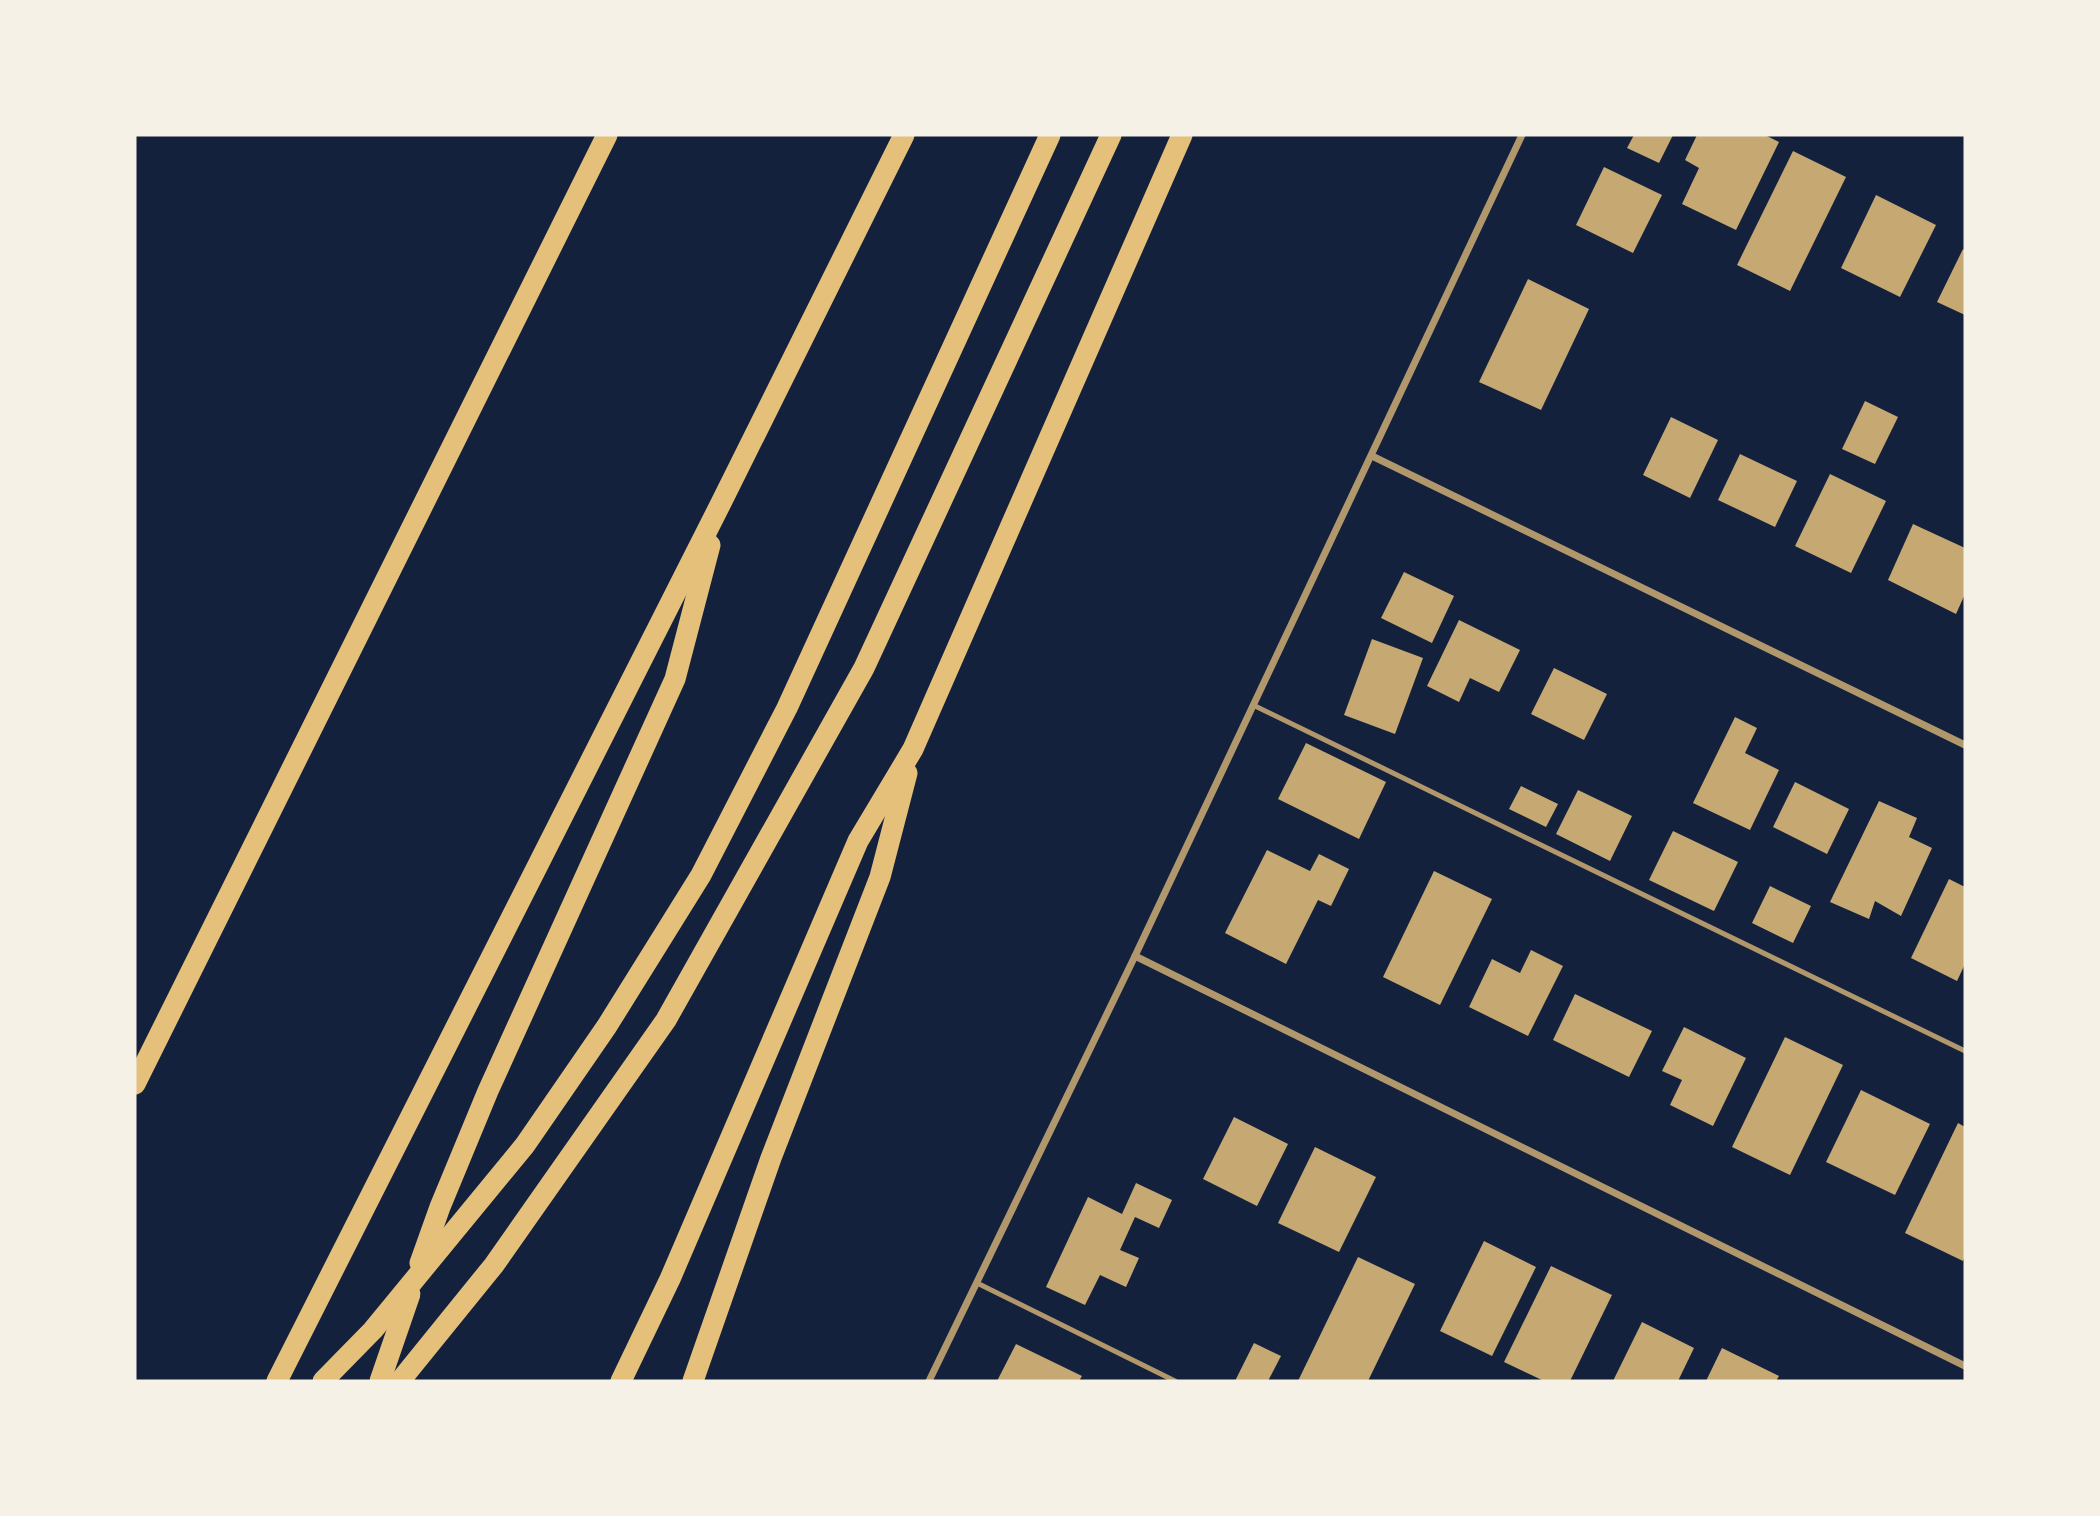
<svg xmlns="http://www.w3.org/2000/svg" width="2100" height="1516" font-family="Quicksand,sans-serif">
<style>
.building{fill:#c6a872}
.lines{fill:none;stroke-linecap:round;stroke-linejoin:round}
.service{stroke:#b1986c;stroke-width:5}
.minor{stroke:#b1986c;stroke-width:7}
.motorway{stroke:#e5c07b;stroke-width:21}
</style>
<rect width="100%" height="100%" fill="#14213d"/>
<g class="building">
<path d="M 1634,135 L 1673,135 L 1659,163 L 1627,148 Z"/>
<path d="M 1697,135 L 1765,135 L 1779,142 L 1736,230 L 1682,204 L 1699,168 L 1685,160 Z"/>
<path d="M 1793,151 L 1846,177 L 1790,291 L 1737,265 Z"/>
<path d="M 1604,167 L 1662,195 L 1633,253 L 1576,225 Z"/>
<path d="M 1876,195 L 1936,225 L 1900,297 L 1841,268 Z"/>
<path d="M 1963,249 L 1965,251 L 1965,315 L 1937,302 Z"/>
<path d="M 1528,279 L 1589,309 L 1541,410 L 1479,382 Z"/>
<path d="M 1865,401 L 1898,417 L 1875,464 L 1842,449 Z"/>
<path d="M 1671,417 L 1718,440 L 1690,498 L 1643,475 Z"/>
<path d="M 1740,454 L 1797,481 L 1775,527 L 1718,500 Z"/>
<path d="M 1830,474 L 1886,501 L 1851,573 L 1795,546 Z"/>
<path d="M 1913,524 L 1965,548 L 1965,594 L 1956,614 L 1888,580 Z"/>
<path d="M 1404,572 L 1454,596 L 1432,643 L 1381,618 Z"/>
<path d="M 1459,620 L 1520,650 L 1499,692 L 1470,678 L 1459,702 L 1427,686 Z"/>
<path d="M 1372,639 L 1423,658 L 1395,734 L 1344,715 Z"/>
<path d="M 1554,668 L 1607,694 L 1584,740 L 1531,714 Z"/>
<path d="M 1735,717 L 1757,728 L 1745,753 L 1779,770 L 1750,830 L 1693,803 Z"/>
<path d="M 1306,743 L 1386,782 L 1359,839 L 1278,799 Z"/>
<path d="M 1795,782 L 1849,809 L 1827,854 L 1773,827 Z"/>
<path d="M 1521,786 L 1558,804 L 1546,827 L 1509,809 Z"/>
<path d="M 1578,790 L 1632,816 L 1610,861 L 1556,834 Z"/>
<path d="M 1879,801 L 1917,818 L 1909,837 L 1932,848 L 1901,916 L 1875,901 L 1869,919 L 1830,902 Z"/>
<path d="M 1673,831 L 1738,862 L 1714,911 L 1649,880 Z"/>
<path d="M 1267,850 L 1310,871 L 1319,854 L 1349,869 L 1331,906 L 1318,900 L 1286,964 L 1225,933 Z"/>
<path d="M 1434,871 L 1492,899 L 1440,1005 L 1383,977 Z"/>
<path d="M 1949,879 L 1965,887 L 1965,964 L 1957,981 L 1911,958 Z"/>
<path d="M 1770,886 L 1811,906 L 1793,943 L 1752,923 Z"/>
<path d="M 1531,950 L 1563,966 L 1528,1036 L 1469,1007 L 1492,959 L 1520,973 Z"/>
<path d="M 1575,994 L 1652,1031 L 1629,1077 L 1553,1040 Z"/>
<path d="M 1684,1027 L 1746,1058 L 1713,1126 L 1670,1105 L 1682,1080 L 1662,1071 Z"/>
<path d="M 1785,1037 L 1843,1065 L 1790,1175 L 1732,1147 Z"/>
<path d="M 1861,1090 L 1930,1124 L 1895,1195 L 1826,1162 Z"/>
<path d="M 1234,1117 L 1288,1144 L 1257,1206 L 1203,1179 Z"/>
<path d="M 1958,1123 L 1965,1127 L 1965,1256 L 1963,1261 L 1905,1233 Z"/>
<path d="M 1315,1147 L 1376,1177 L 1339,1252 L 1278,1223 Z"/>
<path d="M 1136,1183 L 1172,1200 L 1159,1228 L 1135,1217 L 1120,1250 L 1139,1258 L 1126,1287 L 1100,1275 L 1085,1305 L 1046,1287 L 1088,1197 L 1122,1214 Z"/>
<path d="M 1484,1241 L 1536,1267 L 1492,1356 L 1440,1331 Z"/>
<path d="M 1358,1257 L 1415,1284 L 1368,1381 L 1298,1381 Z"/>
<path d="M 1551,1266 L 1612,1295 L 1570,1381 L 1544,1381 L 1504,1362 Z"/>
<path d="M 1642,1322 L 1694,1348 L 1678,1381 L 1613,1381 Z"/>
<path d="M 1254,1343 L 1281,1356 L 1268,1381 L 1235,1381 Z"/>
<path d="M 1016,1344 L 1082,1376 L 1079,1381 L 997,1381 Z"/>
<path d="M 1722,1348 L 1779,1376 L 1776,1381 L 1706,1381 Z"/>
</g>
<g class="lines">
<g class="service">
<path d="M 1253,705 L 1965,1051"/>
<path d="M 977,1283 L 1175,1381"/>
</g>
<g class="minor">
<path d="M 1372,456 L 1965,745"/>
<path d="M 1135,956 L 1965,1366"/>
<path d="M 929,1381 L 1135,956 L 1522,135"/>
</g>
<g class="motorway">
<path d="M 135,1084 L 607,135"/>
<path d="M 420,1263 L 440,1207 L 488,1091 L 675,679 L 710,545"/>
<path d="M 277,1381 L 721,503 L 904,135"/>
<path d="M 323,1381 L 373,1330 L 525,1145 L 607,1026 L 701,875 L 787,708 L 1050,135"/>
<path d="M 380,1381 L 410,1294"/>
<path d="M 400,1381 L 494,1265 L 666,1020 L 864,668 L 1111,135"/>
<path d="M 621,1381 L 670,1279 L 858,841 L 913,749 L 1182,135"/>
<path d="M 693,1381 L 771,1158 L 880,877 L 907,773"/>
</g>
</g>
<rect width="2100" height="1516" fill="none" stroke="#f6f1e7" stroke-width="273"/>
</svg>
